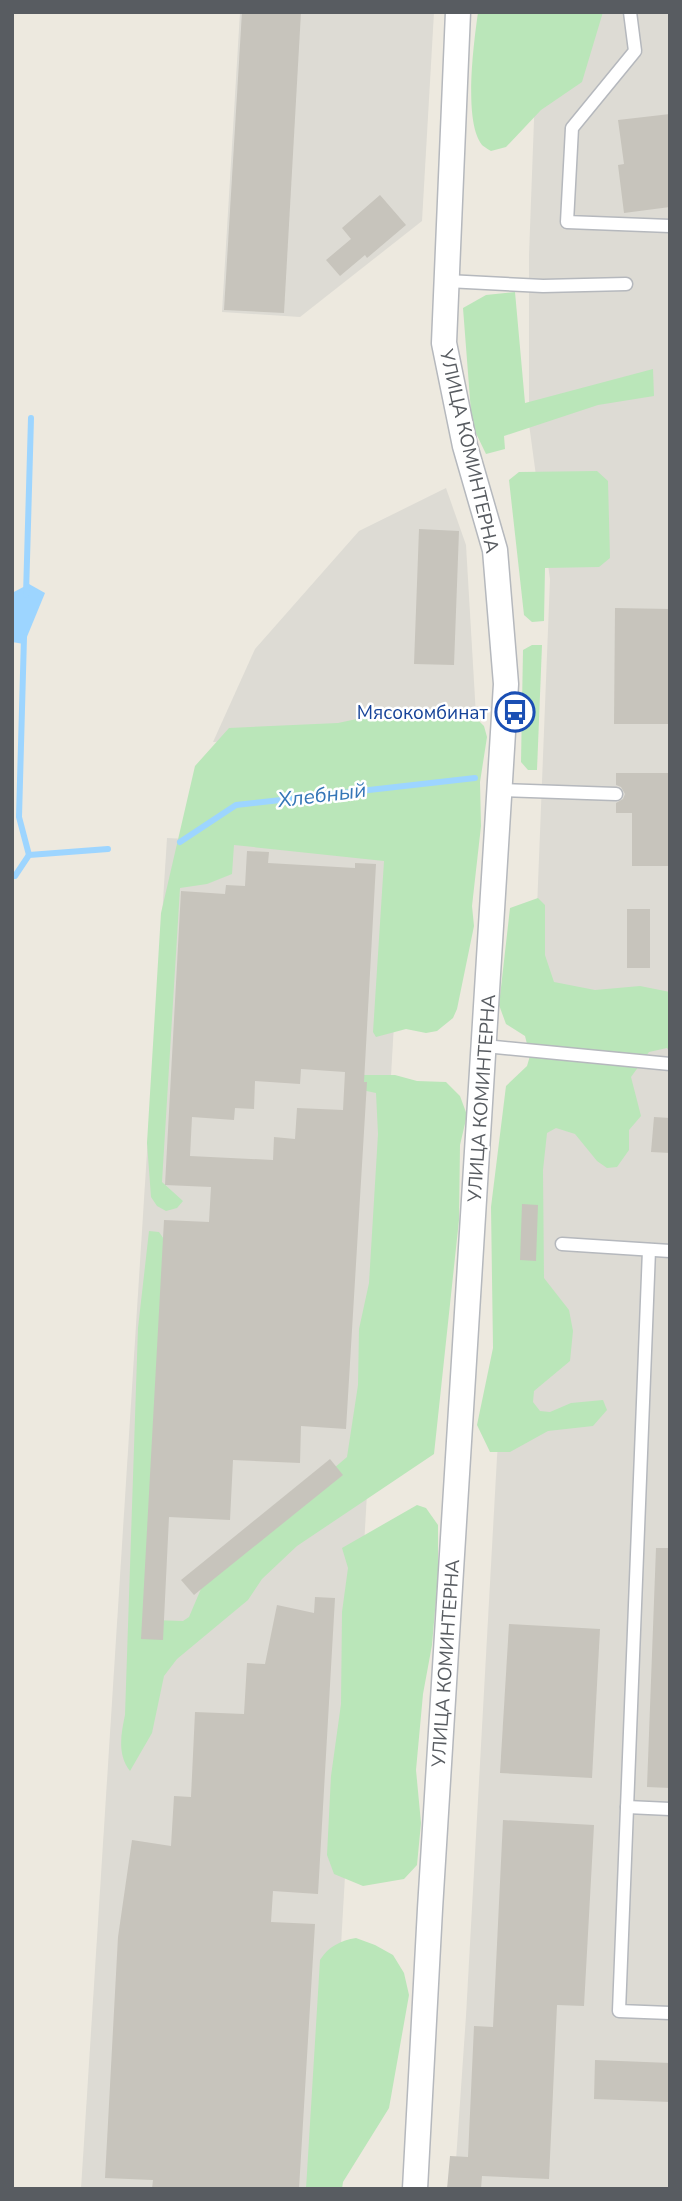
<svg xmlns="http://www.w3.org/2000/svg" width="682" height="2201" font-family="'Nunito Sans',sans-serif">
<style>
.industrial{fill:#dddbd4}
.green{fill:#bae6b9}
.water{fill:#9dd5ff}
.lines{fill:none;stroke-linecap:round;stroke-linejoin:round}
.stream{stroke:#9dd5ff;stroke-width:6}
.building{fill:#c7c4bc;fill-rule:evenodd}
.service-casing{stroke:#b5b8bd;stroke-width:15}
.minor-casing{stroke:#b5b8bd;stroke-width:27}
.service{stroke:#fff;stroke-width:12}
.minor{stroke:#fff;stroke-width:24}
.labels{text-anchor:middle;stroke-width:5;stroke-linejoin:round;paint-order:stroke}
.street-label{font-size:19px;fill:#585c61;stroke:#fff}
.transit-label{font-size:19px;fill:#164399;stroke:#fff;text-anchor:end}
.water-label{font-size:21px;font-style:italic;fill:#3576b7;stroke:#fff}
</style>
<rect width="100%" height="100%" fill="#ede9df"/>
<g class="industrial">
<path d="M 240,12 L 434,12 L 422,221 L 300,317 L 222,312 Z"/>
<path d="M 538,12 L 670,12 L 670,2189 L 454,2189 L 466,2016 L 497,1457 L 533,1010 L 550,579 L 529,424 L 529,255 Z"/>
<path d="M 446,488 L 466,545 L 477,733 L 213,742 L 255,649 L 359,531 Z"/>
<path d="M 167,838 L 404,850 L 327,2189 L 81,2189 Z"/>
</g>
<g class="green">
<path d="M 478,12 L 603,12 L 582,82 L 541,110 L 506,147 L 491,151 C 489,150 483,146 482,145 C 463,121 474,42 478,12 Z"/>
<path d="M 515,292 L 525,403 L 653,369 L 654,396 L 598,405 L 504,436 L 505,449 L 486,454 L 472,425 L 463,308 L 486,295 Z"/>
<path d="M 597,471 L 608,481 L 610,558 L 599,567 L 545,568 L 544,621 L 532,622 L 524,615 L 509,480 L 519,472 Z"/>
<path d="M 532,645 L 542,645 L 537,770 L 528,770 L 521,762 L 523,650 Z"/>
<path d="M 380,714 L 468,715 L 477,719 L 484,726 L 487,737 L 480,782 L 481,826 L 472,906 L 474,926 L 457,1009 L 453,1018 L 437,1031 L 426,1033 L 406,1029 L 376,1037 L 373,1032 L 384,861 L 234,845 L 232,874 L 207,884 L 180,888 L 162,1182 L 183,1201 L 177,1208 L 166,1211 L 157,1206 L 151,1197 L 147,1143 L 161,913 L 195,766 L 229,728 L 338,723 Z"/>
<path d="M 538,898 L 545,905 L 545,955 L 554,982 L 595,990 L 640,986 L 670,992 L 670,1052 L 667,1048 L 649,1052 L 631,1077 L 641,1116 L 629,1130 L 629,1150 L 617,1167 L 607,1168 L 597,1161 L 575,1134 L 556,1128 L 547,1133 L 543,1170 L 544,1278 L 569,1310 L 573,1331 L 570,1361 L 534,1391 L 533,1402 L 540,1411 L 550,1412 L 571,1403 L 603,1400 L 607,1410 L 593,1426 L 548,1431 L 510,1452 L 490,1452 L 477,1425 L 493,1348 L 491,1207 L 506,1086 L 527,1066 L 530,1056 L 525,1036 L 506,1024 L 499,1005 L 510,908 Z"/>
<path d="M 358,1075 L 395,1075 L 417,1081 L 446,1082 L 460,1096 L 467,1115 L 460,1145 L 459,1220 L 434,1454 L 297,1546 L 262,1579 L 248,1600 L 177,1659 L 164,1676 L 152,1733 L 130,1771 C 117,1754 121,1734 125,1715 L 138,1328 L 149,1231 L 159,1232 L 168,1245 L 152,1620 L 183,1621 L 189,1617 L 206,1577 L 347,1457 L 358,1385 L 359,1329 L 369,1283 L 378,1134 L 376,1093 L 357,1089 Z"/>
<path d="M 417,1505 L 426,1508 L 438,1525 L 438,1576 L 432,1645 L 423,1694 L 416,1770 L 421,1823 L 417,1865 L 404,1879 L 363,1886 L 334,1874 L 327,1855 L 331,1776 L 341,1704 L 342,1612 L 348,1568 L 342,1548 Z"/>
<path d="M 356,1938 L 375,1945 L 393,1955 L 404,1973 L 409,1995 L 389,2108 L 343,2182 L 342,2189 L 306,2189 L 320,1960 C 328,1947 341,1940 356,1938 Z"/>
</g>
<path class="water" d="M 29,584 L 45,593 L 24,644 L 12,642 L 12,593 Z"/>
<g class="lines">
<g class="stream">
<path d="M 26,595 L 31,418"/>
<path d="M 24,637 L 19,817 L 29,855"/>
<path d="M 180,842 L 236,805 L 475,778"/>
<path d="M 12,876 L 15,876 L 29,855 L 108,849"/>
</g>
</g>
<g class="building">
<path d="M 242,12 L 301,12 L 284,313 L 224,310 Z"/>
<path d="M 670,114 L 670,207 L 624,213 L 618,165 L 624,164 L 618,120 Z"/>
<path d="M 380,195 L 406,225 L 367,258 L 365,255 L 340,276 L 326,260 L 351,239 L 342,228 Z"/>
<path d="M 419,529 L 459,531 L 454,665 L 414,664 Z"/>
<path d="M 615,608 L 670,609 L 670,724 L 614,724 Z"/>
<path d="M 616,773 L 670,773 L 670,866 L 632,866 L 632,813 L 616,813 L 616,803 L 623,799 L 625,794 L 621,787 L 616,785 Z"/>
<path d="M 247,851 L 269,852 L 268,863 L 355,868 L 355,863 L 376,864 L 364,1082 L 367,1082 L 346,1429 L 301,1426 L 300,1463 L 233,1460 L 230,1520 L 169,1517 L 163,1640 L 141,1639 L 164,1220 L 209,1222 L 211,1187 L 165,1185 L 181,891 L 225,894 L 226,885 L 245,886 ZM 301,1069 L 345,1072 L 343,1110 L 297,1108 L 295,1139 L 274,1137 L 273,1160 L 190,1156 L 192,1117 L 234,1120 L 235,1108 L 254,1109 L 255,1081 L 300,1084 Z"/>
<rect x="627" y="909" width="23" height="59"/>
<path d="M 654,1117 L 670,1118 L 670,1153 L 651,1152 Z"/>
<path d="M 522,1204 L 538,1205 L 536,1261 L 520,1260 Z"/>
<path d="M 330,1459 L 343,1475 L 194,1595 L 181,1580 Z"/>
<path d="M 656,1548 L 670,1548 L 670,1788 L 647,1787 Z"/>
<path d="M 315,1597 L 335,1598 L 318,1894 L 273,1891 L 271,1922 L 315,1924 L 299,2189 L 152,2189 L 153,2180 L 105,2178 L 118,1937 L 132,1840 L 171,1846 L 174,1796 L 191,1797 L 195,1712 L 244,1714 L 247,1663 L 265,1664 L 277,1605 L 314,1613 Z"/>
<path d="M 509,1624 L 600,1629 L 592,1778 L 500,1773 Z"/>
<path d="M 503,1820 L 594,1825 L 584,2006 L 557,2005 L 549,2179 L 482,2176 L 481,2189 L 447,2189 L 450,2156 L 468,2157 L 474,2026 L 493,2027 Z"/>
<path d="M 595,2060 L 670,2063 L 670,2102 L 594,2099 Z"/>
</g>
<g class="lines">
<g class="service-casing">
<g id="service">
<path d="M 630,12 L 635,51 L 572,128 L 567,222 L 670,226"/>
<path d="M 447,281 L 543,286 L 626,284"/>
<path d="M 499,790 L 616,794"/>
<path d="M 485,1046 L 670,1064"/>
<path d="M 562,1244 L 670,1251"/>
<path d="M 649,1250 L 619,2011 L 670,2013"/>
<path d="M 627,1807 L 670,1809"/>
</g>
</g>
<g class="minor-casing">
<path id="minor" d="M 415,2189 L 430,1909 L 506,684 L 495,550 L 465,446 L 444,343 L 458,12"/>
</g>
<use href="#service" class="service"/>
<use href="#minor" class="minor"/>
</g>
<defs>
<g id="bus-ring" transform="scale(2.0125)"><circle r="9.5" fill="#fff" stroke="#1a4fb4" stroke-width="1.5"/><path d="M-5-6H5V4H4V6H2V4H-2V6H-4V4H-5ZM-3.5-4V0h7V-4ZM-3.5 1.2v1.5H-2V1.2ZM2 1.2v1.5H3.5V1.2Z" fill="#1a4fb4"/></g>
</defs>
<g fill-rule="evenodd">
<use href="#bus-ring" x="515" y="712"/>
</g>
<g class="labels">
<g class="street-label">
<text transform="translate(470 451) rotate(77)" y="7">УЛИЦА КОМИНТЕРНА</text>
<text transform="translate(481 1098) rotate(-86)" y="7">УЛИЦА КОМИНТЕРНА</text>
<text transform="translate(445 1663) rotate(-86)" y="7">УЛИЦА КОМИНТЕРНА</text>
</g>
<g class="transit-label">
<text x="488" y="719">Мясокомбинат</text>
</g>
<g class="water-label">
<text transform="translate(322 795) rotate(-7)" y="7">Хлебный</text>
</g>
</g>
<rect width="682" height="2201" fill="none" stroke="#585c61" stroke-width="28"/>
</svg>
